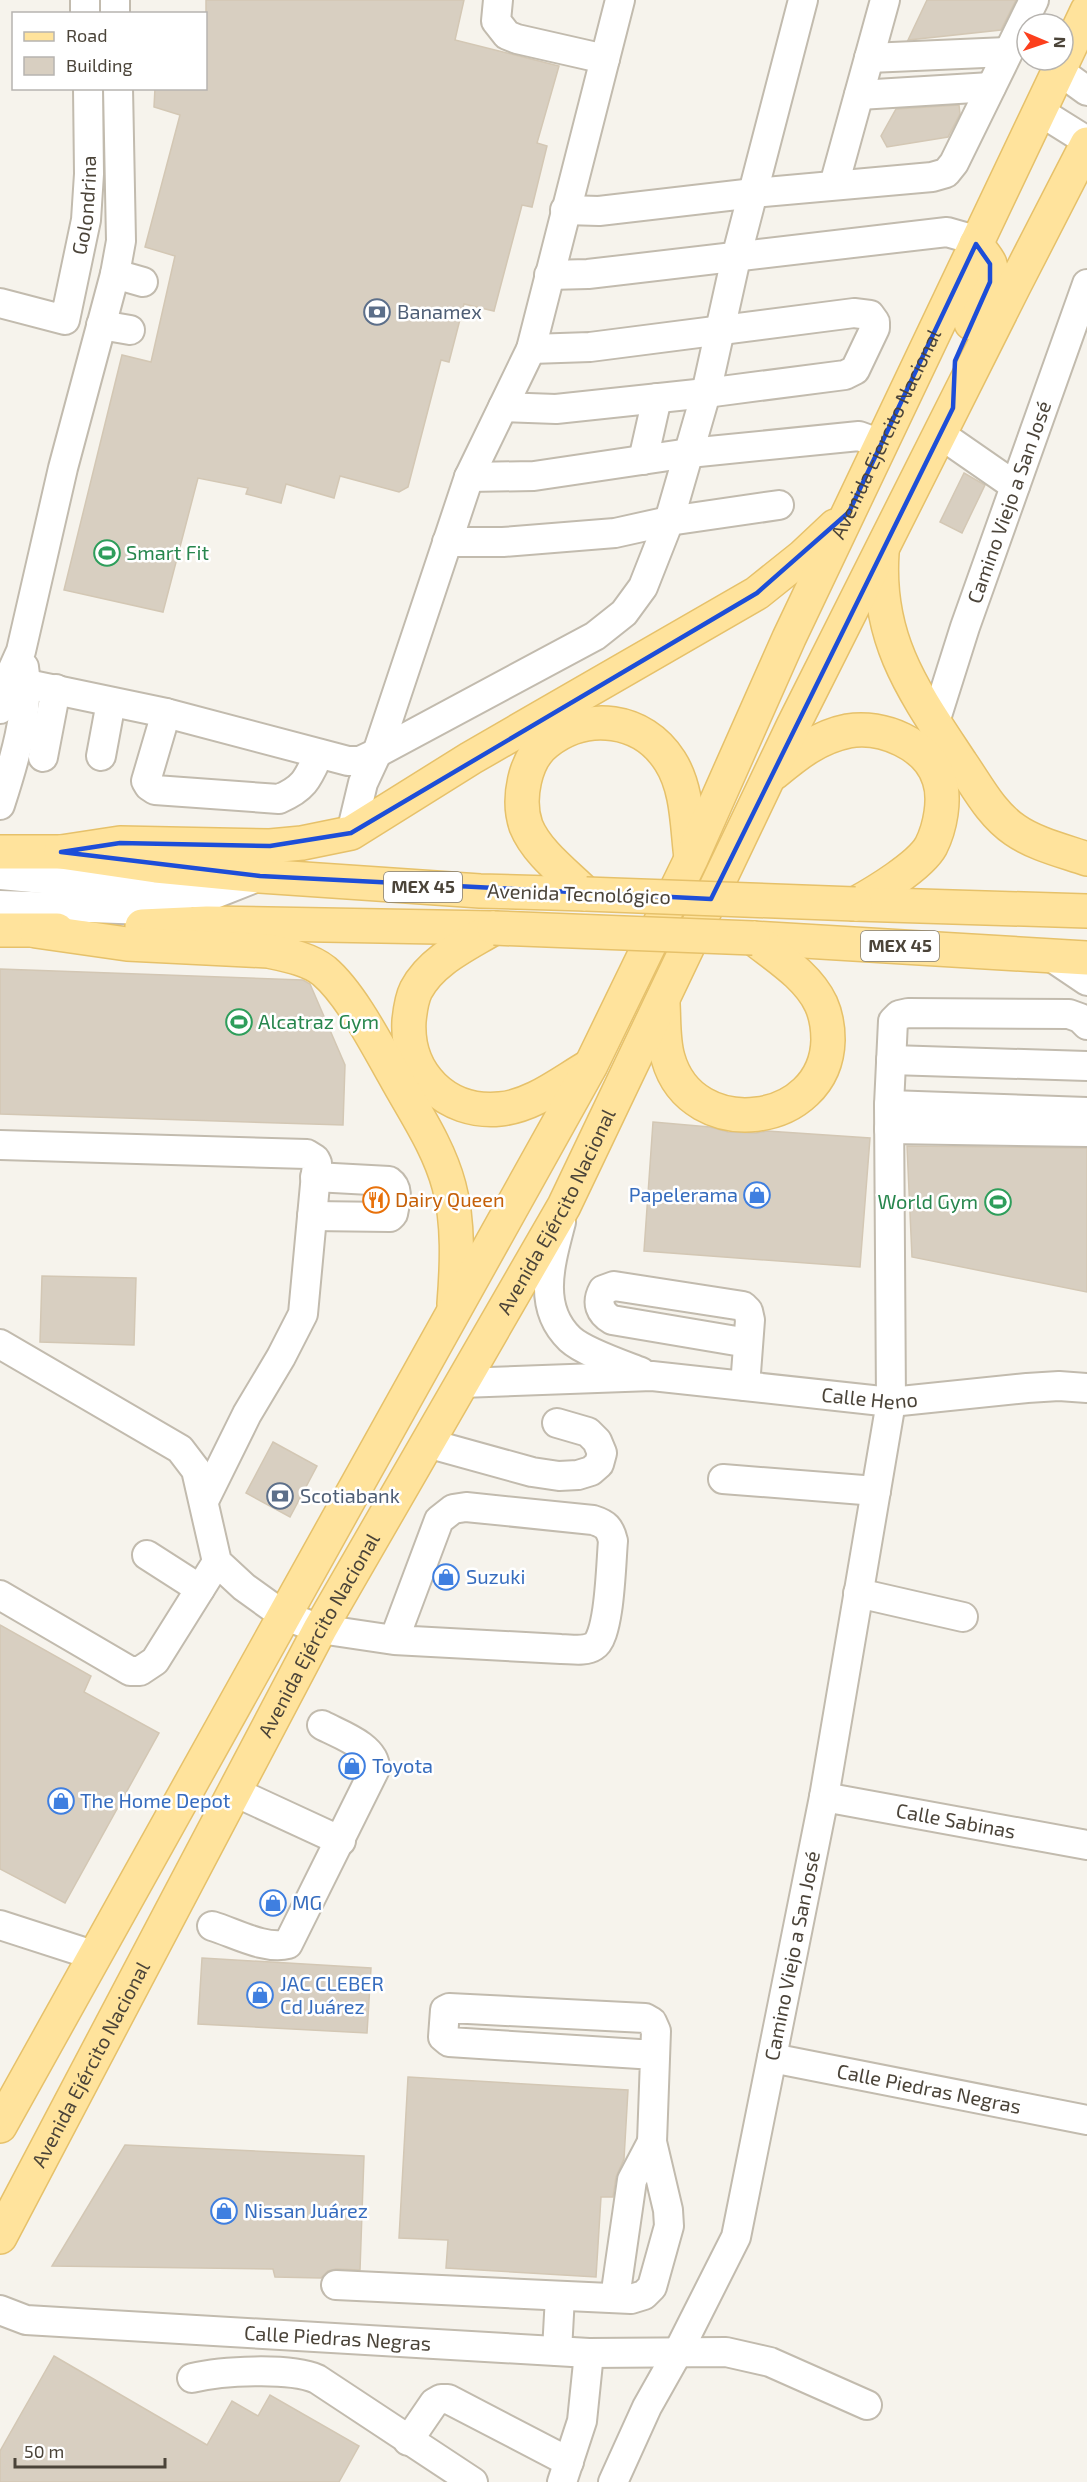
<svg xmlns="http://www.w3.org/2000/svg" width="1087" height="2482" font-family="'Exo 2',sans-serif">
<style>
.building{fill:#d8cfc1;stroke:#d3c7b4;stroke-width:1.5}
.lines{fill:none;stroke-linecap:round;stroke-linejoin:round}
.minor-casing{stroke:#c2bbae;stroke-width:32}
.major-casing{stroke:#e6c16a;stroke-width:36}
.minor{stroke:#fff;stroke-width:28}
.major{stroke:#ffe39c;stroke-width:33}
.major-bridge-casing{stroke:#e6c16a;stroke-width:36;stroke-linecap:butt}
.major-bridge{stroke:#ffe39c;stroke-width:33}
.marked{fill:none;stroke:#1d4ed8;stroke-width:4.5;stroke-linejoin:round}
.labels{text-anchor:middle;stroke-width:5;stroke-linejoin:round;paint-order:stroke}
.shield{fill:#fff;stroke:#817c74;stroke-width:1.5}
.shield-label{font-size:18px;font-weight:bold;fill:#4b4439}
.street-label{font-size:20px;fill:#4b4439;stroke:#fff}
.service-label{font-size:20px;fill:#4e5e75;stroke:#fff;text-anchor:start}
.leisure-label{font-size:20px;fill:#27864d;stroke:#fff;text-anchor:start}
.shop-label{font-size:20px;fill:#366cbe;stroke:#fff;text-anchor:start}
.food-label{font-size:20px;fill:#c56008;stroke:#fff;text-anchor:start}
</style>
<rect width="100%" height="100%" fill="#f6f3ec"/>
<g class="building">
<path d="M 206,0 L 464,0 L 455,40 L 559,66 L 537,143 L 547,146 L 532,207 L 522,205 L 494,311 L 464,304 L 449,362 L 441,360 L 408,487 L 399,492 L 340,476 L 334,498 L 286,484 L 281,503 L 246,494 L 248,488 L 198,478 L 163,612 L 64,590 L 122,355 L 151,362 L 175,256 L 145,247 L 180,115 L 154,107 L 155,88 L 206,88 Z"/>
<path d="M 927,0 L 1016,0 L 1001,30 L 908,40 Z"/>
<path d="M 959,105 L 960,114 L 948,137 L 887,147 L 881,136 L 896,109 Z"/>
<path d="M 964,473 L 985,485 L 962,533 L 940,522 Z"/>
<path d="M 0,969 L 303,980 L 310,984 L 345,1065 L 343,1125 L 0,1114 Z"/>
<path d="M 653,1122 L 710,1127 L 728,1132 L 756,1133 L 767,1131 L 870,1138 L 860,1267 L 644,1251 Z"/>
<path d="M 907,1146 L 1087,1148 L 1087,1292 L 912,1257 Z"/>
<path d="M 42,1276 L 136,1278 L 134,1345 L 40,1342 Z"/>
<path d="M 273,1442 L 317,1466 L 290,1517 L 246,1493 Z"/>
<path d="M 0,1625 L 91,1676 L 84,1692 L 159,1733 L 65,1903 L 0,1869 Z"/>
<path d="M 202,1958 L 371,1968 L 367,2033 L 198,2024 Z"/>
<path d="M 408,2077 L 628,2090 L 624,2159 L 616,2177 L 613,2197 L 601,2197 L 596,2277 L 446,2268 L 448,2240 L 399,2238 Z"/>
<path d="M 125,2145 L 364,2156 L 360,2270 L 336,2269 L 328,2271 L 321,2278 L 275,2277 L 273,2269 L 52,2266 Z"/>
<path d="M 54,2356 L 207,2445 L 232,2401 L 258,2416 L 270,2395 L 359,2446 L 339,2482 L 0,2482 L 0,2451 Z"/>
</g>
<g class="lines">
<g class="minor-casing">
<g id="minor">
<path d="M 85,0 L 85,14"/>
<path d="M 115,0 L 115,14"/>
<path d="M 498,0 L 496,21 L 507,35 L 517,39 L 605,59"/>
<path d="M 869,58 L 1007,52"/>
<path d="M 1058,70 L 1087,91"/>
<path d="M 859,95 L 991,87"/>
<path d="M 1039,111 L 1087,141"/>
<path d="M 834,185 L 885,0"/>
<path d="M 565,210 L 599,211 L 754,193 L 932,177 L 946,173 L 954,163 L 1034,0"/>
<path d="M 115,274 L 143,282"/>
<path d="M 549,275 L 588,274 L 947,232 L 968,238 L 976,244"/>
<path id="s1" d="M 0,303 L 65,320 L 86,220 L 89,174 L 88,88"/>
<path d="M 101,325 L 130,330"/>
<path d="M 503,407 L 556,409 L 706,393 L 845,375 L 855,370 L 875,328 L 875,322 L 870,315 L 854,313 L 590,347 L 531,349"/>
<path d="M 940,434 L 1015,486"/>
<path d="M 643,460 L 657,398"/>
<path d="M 469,477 L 534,476 L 689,453 L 859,436 L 881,444"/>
<path d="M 447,542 L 503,542 L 615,533 L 669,521 L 779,505"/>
<path d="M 8,680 L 166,713 L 348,761 L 360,761 L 377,753 L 363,783 L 351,833"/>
<path d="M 0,709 L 8,680 L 21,651 L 63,468 L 115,274 L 121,241 L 118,88"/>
<path d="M 166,713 L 146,781 L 149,786 L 155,790 L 279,799 C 305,788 308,778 319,754"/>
<path id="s2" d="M 935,722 L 965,627 L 1087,284"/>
<path d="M 377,753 L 595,636 L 624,613 L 643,587 L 669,521 L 706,393 L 736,258 L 803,0"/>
<path d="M 377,753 L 469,477 L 531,349 L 620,0"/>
<path d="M 101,756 L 111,702"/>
<path d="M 43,757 L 56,689"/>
<path d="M 0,805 C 13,765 31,707 24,667"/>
<path d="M 0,875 L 212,895 L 260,876"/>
<path d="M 0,905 L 178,911"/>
<path d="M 1047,954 L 1087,981"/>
<path d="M 891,1060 L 1087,1066"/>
<path d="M 889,1105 L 1087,1112"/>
<path d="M 889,1129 L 1087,1132"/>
<path d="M 0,1145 L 307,1154 L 315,1159 L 317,1163 L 303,1314 L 281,1357 L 247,1414 L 204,1501"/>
<path d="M 312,1216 L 390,1217 L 393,1214 C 395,1202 400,1189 389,1181 L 315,1177"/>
<path d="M 561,1222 C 551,1261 536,1307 570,1339 C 584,1352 623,1365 641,1372"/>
<path d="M 0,1344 L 180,1449 L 196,1470 L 217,1562 L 244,1587 L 283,1615 L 320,1629 L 394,1640 L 561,1649 C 571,1649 585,1652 594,1646 C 610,1637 611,1561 613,1541 C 610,1528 606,1524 593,1520 L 466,1507 L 453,1509 L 439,1520 L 394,1640"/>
<path id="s3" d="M 461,1383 L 652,1376 L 891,1402 L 1027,1388 L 1059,1386 L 1087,1388"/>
<path d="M 745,1386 L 750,1320 L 748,1311 L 743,1306 L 614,1286 L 603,1290 C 596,1303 600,1313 612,1320 L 748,1343"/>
<path d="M 427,1443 L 532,1472 L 559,1476 L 578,1475 L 591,1471 L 599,1464 L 602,1453 L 597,1441 L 588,1432 L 557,1423"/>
<path d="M 723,1479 L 876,1491"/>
<path d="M 147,1555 L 200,1589"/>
<path d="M 858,1593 L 963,1617"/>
<path d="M 0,1595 L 130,1671 L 140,1671 L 155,1661 L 217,1562"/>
<path d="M 235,1792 L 341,1841"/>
<path id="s4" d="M 824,1797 L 1087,1845"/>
<path d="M 0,1925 L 96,1956"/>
<path d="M 212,1926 C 235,1933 265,1950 288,1944 L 375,1769 C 376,1746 338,1734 322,1725"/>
<path id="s5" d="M 772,2058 L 1087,2120"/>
<path d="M 336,2285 L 631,2299 L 644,2295 L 652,2287 L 669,2226 L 668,2210 L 652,2142 L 656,2031 L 652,2022 L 645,2018 L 449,2008 L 445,2010 L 443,2037 L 449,2042 L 655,2055"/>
<path d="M 615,2298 L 632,2180 L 652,2142"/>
<path id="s6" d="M 0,2310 L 26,2320 L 589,2353 L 726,2352 L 770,2362 L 867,2405"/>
<path d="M 557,2351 L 560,2296"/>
<path d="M 192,2378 C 221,2371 289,2367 317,2379 L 473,2482"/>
<path d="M 408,2441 L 434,2403 L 441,2399 L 448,2399 L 569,2462"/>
<path d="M 562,2482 L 582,2421 L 589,2353"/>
<path id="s7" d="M 613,2482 L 647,2407 L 678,2352 L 736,2237 L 824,1797 L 891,1402 L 889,1105 L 893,1021 L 899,1015 L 908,1013 L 1069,1014 L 1080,1018 L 1087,1025"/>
</g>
</g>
<g class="major-casing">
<g id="major">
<path d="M 971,323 C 978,307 997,282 990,264 C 987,257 980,250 976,244"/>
<path d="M 882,553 C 876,641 915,693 961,763 C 977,786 991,814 1015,830 C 1035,844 1064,851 1087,859"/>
<path d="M 774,773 C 797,754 818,737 848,731 C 882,725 928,744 939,779 C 946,799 940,828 931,846 C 920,866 875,893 855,904"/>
<path d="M 0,852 L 61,852 L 156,866 L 260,876 L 480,891 L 586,894"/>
<path d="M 61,852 L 120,843 L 270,846 L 302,843 L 351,833 L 471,758 L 757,593 L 802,557 L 835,526"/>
<path d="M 586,894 C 566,874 537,853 526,826 C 517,800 524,759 547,742 C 587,711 643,718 670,761 C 688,789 687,827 691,858"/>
<path d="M 855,904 L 1087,911"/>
<path d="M 142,926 L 207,923 L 494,928"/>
<path d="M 494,928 C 466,945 432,960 416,990 C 412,998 410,1011 409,1021 C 406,1074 446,1114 500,1109 C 533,1106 562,1082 590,1066"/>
<path d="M 0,930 L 57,930"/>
<path d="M 36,931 L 127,944 L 268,951 C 287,955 309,959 324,971 C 352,995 378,1047 397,1080 C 416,1114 439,1148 449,1186 C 459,1223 457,1266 454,1304"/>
<path d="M 753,938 L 1087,958"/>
<path d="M 663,1004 C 664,1022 663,1041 668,1058 C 692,1144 826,1128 828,1040 C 828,1029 826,1015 821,1004 C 808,976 777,957 753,938"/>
<path id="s8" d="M 0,2126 L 591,1065 L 691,859 L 789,638 L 1087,11"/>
<path id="s9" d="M 0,2237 L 320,1629 L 564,1206 L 793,726 L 1014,286 L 1087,144"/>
</g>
</g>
<use href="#minor" class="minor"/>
<use href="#major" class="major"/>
<g class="major-bridge-casing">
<g id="major-bridge">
<path d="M 586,894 L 855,904"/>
<path d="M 494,928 L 753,938"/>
</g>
</g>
<use href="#major-bridge" class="major-bridge"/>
</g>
<path class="marked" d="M 976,244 L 990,264 L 990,282 L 955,361 L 953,408 L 711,899 L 260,876 L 61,852 L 120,843 L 270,846 L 351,833 L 757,593 L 849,512 Z"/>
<defs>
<g id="bank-ring" transform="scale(1.35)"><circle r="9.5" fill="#fff" stroke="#5c6f8a" stroke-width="1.5"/><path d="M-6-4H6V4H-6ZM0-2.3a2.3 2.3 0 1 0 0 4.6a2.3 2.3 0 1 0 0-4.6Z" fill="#5c6f8a"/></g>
<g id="stadium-ring" transform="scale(1.35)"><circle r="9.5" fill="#fff" stroke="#2e9e5b" stroke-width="1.5"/><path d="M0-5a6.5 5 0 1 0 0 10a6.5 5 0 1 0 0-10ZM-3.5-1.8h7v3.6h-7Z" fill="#2e9e5b"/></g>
<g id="shop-ring" transform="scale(1.35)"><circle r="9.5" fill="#fff" stroke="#3f7fe0" stroke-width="1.5"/><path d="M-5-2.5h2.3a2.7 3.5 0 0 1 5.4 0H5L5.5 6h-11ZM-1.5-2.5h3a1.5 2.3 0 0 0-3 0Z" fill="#3f7fe0"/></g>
<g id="restaurant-ring" transform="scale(1.35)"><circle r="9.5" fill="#fff" stroke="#e8710a" stroke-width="1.5"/><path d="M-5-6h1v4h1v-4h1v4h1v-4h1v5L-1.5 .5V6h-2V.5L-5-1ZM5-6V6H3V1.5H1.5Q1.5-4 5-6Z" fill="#e8710a"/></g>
</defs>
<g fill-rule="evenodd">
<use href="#bank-ring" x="377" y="312"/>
<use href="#stadium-ring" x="107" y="553"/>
<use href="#stadium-ring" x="239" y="1022"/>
<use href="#shop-ring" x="757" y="1195"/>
<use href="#restaurant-ring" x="376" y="1200"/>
<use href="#stadium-ring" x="998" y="1202"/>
<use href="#bank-ring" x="280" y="1496"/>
<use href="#shop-ring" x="446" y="1577"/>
<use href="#shop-ring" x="352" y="1766"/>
<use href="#shop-ring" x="61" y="1801"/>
<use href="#shop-ring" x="273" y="1903"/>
<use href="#shop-ring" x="260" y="1995"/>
<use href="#shop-ring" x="224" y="2211"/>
</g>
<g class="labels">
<g class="shield">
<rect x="384" y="872" width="78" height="30" rx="4.5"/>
<rect x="861" y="931" width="78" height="30" rx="4.5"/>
</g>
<g class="shield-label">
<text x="423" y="893">MEX 45</text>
<text x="900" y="952">MEX 45</text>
</g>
<g class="street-label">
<text dy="7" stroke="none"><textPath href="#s1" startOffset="184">Golondrina</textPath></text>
<text dy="7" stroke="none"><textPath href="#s8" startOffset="1911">Avenida Ejercito Nacional</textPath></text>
<text dy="7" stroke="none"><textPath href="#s2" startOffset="232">Camino Viejo a San José</textPath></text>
<text transform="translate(579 894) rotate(2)" y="7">Avenida Tecnológico</text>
<text dy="7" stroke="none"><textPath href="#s9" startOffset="1167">Avenida Ejército Nacional</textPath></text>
<text dy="7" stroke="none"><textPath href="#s3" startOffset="410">Calle Heno</textPath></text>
<text dy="7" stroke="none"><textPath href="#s9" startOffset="681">Avenida Ejército Nacional</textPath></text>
<text dy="7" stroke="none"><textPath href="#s4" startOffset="134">Calle Sabinas</textPath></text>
<text dy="7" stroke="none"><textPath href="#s7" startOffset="561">Camino Viejo a San José</textPath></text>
<text dy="7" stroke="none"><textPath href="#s9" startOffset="195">Avenida Ejército Nacional</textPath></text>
<text dy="7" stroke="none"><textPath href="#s5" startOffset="160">Calle Piedras Negras</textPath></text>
<text dy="7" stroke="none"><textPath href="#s6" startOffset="340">Calle Piedras Negras</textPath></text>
</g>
<g class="service-label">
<text x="397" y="319">Banamex</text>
<text x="300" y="1503">Scotiabank</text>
</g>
<g class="leisure-label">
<text x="126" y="560">Smart Fit</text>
<text x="258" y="1029">Alcatraz Gym</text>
<text x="978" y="1209" text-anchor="end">World Gym</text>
</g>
<g class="shop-label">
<text x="738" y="1202" text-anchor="end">Papelerama</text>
<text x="466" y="1584">Suzuki</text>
<text x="372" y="1773">Toyota</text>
<text x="80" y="1808">The Home Depot</text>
<text x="292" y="1910">MG</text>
<text x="280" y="1991">JAC CLEBER<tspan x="280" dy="23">Cd Juárez</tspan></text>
<text x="244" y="2218">Nissan Juárez</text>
</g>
<g class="food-label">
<text x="395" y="1207">Dairy Queen</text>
</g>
</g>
<rect x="12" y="12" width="195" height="78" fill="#ffffff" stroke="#b7b4b0" stroke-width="1.5"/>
<rect x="24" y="32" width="30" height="9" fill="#ffe39c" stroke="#b7b4b0" stroke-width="1.5"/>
<text x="66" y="42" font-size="18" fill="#4b4439">Road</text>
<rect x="24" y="57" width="30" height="18" fill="#d8cfc1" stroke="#b7b4b0" stroke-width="1.5"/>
<text x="66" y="72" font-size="18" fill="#4b4439">Building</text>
<g transform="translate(1045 42) rotate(92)"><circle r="28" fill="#ffffff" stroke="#b7b4b0" stroke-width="1.5"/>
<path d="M0-4.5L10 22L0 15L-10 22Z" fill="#fc3f1d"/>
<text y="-9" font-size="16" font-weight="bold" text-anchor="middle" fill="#4b4439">N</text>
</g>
<path d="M15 2458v9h150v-9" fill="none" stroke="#4b4439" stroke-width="3"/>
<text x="24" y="2458" font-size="18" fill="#4b4439" stroke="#ffffff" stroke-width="4.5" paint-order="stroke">50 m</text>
</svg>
